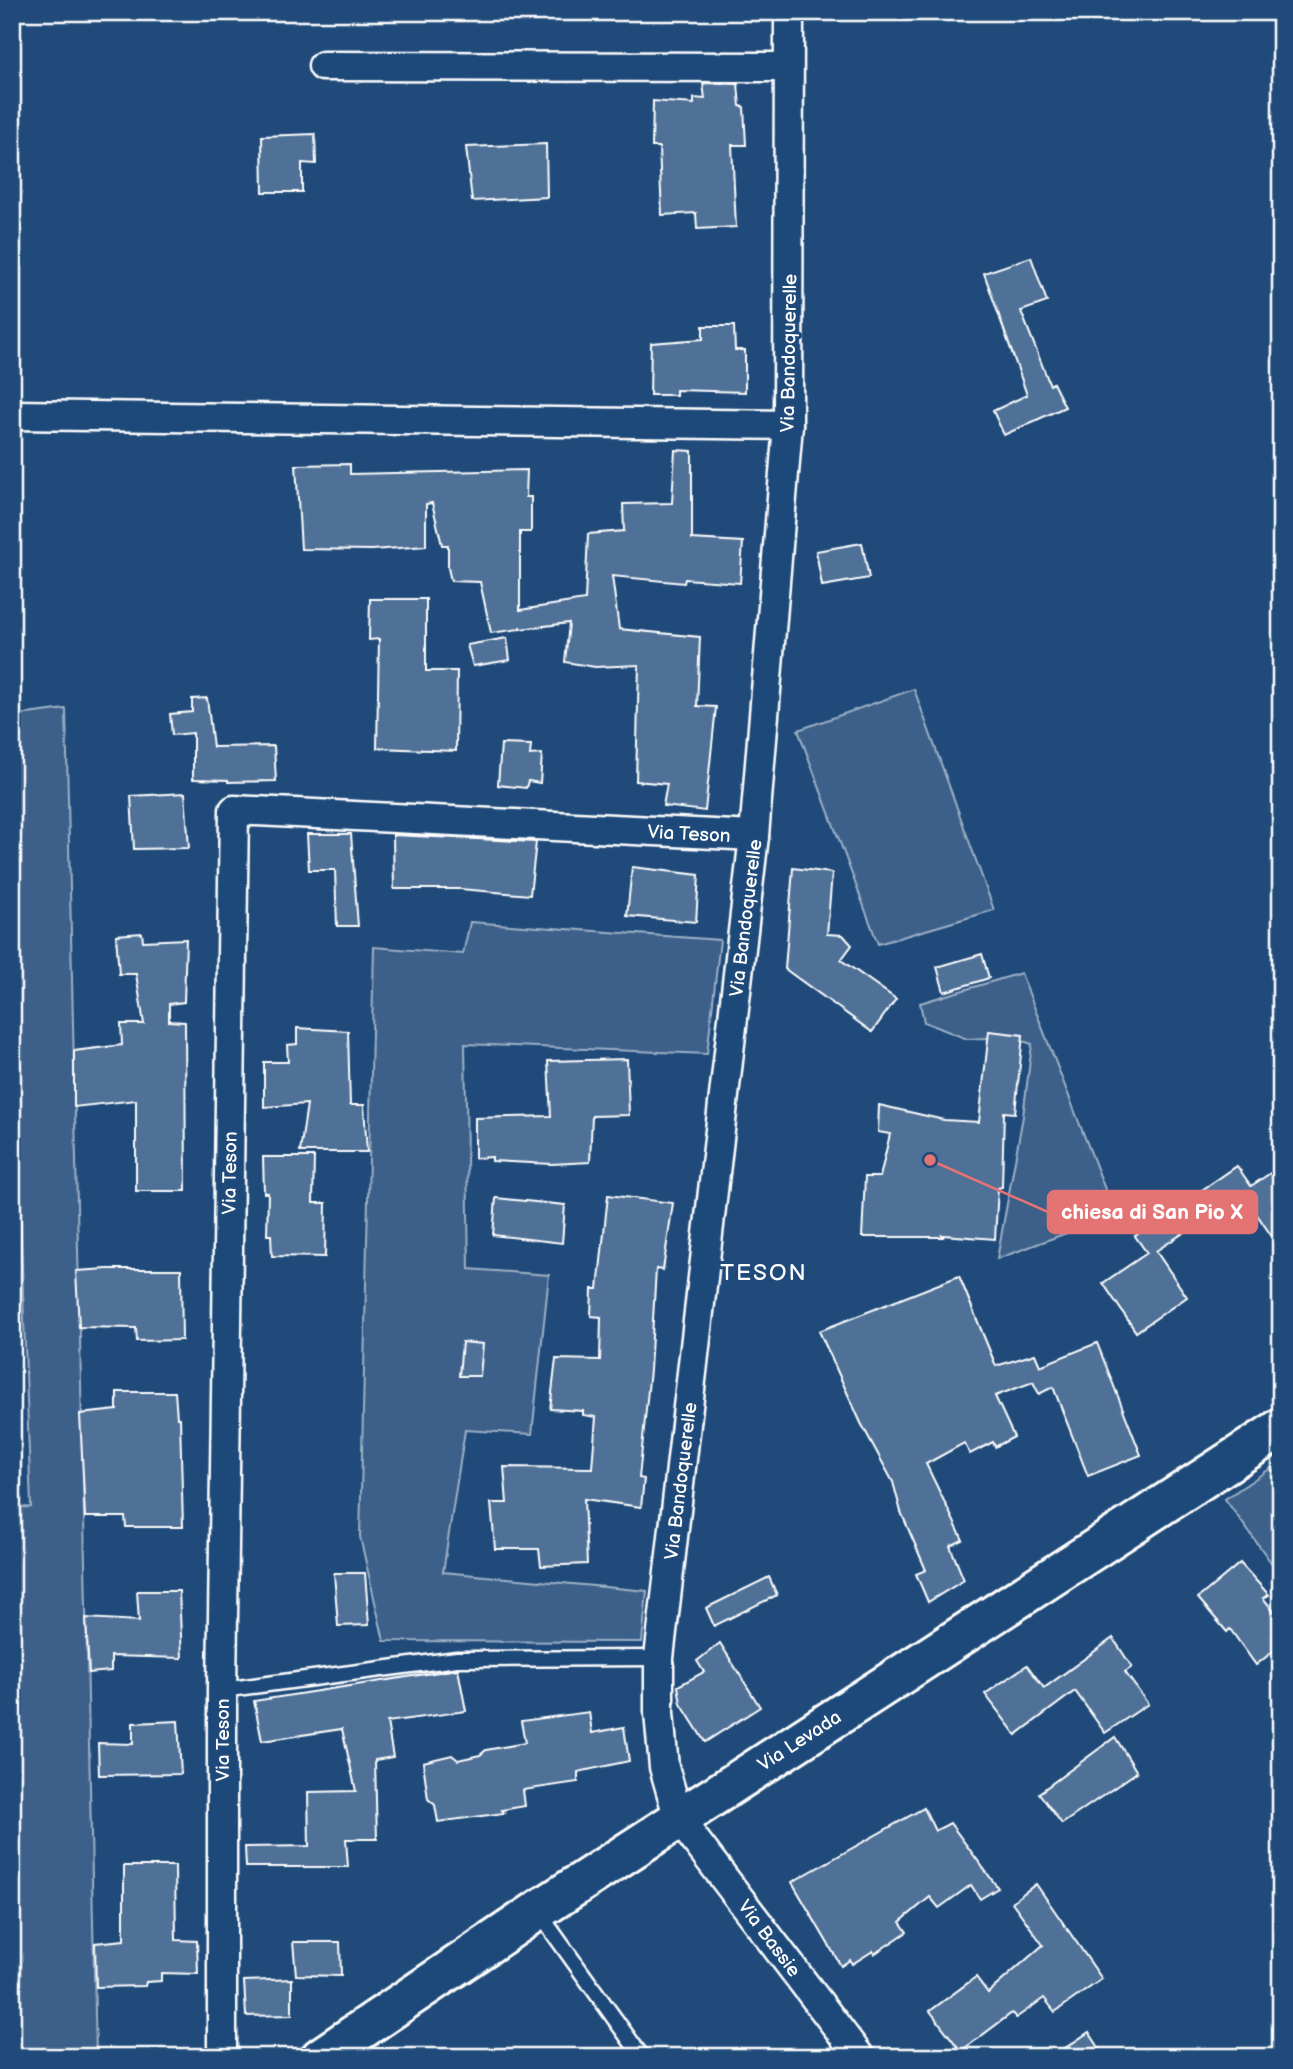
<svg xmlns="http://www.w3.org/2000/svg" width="1293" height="2069" font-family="'Balsamiq Sans',sans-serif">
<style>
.green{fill:#3c618b;stroke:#9eb0c5;stroke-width:2}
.building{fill:#507197;stroke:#fff;stroke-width:2}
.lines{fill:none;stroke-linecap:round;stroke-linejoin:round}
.service-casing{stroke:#fff;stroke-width:19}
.minor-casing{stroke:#fff;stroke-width:33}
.primary-casing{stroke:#fff;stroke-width:44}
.service{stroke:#1f4a7a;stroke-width:14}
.minor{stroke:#1f4a7a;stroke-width:28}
.primary{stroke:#1f4a7a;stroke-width:38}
.labels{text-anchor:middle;stroke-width:6;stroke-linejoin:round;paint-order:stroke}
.street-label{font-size:19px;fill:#fff;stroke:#1f4a7a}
.quarter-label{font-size:23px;letter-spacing:2px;fill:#fff;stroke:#1f4a7a}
.leader{fill:none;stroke:#e47373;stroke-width:2.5}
.callout-dot{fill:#e47373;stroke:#1f4a7a;stroke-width:2.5}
.callout{fill:#e47373;stroke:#e47373;stroke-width:2.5}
.callout-label{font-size:21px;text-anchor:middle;font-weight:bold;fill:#fff}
</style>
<rect width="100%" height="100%" fill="#1f4a7a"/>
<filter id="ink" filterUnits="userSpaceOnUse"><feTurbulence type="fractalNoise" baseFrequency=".0143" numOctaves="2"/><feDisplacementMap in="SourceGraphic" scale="14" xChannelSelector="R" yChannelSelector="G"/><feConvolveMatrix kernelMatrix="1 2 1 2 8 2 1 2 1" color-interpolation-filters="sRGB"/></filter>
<g filter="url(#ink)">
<g class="green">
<path d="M 914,689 L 994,910 L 878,944 L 798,730 Z"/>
<path d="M 66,709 L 96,2057 L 12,2057 L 12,1508 L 31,1507 L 12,1000 L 12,716 Z"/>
<path d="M 470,922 L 720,940 L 707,1054 L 465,1044 L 469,1269 L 549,1275 L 532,1434 L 465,1430 L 443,1572 L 647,1591 L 642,1642 L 384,1641 L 360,1537 L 374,947 L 463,954 Z"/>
<path d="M 1021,973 L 1115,1215 L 997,1259 L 1023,1116 L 1032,1044 L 1010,1037 L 967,1039 L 924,1022 L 920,1003 Z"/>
<path d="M 1271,1468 L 1281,1481 L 1281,1576 L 1225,1499 Z"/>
</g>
<g class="building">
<path d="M 703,83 L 738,84 L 740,106 L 744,107 L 746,145 L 732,145 L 736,227 L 697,229 L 696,213 L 662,215 L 659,147 L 652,147 L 653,101 L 694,104 L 694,98 L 705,99 Z"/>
<path d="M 315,134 L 316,164 L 302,163 L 302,192 L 263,192 L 262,136 Z"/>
<path d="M 546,144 L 547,197 L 472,201 L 466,147 Z"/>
<path d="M 1031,257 L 1047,302 L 1021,311 L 1050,385 L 1053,383 L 1065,407 L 1004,435 L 993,411 L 1027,395 L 984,273 Z"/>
<path d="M 703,326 L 734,326 L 735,350 L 745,350 L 745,392 L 676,390 L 676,395 L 650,395 L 651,343 L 703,339 Z"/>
<path d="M 675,450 L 692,451 L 692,539 L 743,542 L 740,583 L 685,579 L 684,583 L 612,576 L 619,629 L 700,637 L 697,706 L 716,707 L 705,811 L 663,806 L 667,784 L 636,781 L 639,665 L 595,667 L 565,662 L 569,623 L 520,629 L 520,626 L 520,629 L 491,633 L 480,582 L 451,581 L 448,568 L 448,545 L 442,545 L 432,503 L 426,504 L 426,546 L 372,550 L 301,549 L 296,465 L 350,464 L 350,474 L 527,470 L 526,497 L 531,497 L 531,532 L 520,532 L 520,610 L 585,600 L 588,534 L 624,531 L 623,504 L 672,503 Z"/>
<path d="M 862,543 L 869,578 L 822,586 L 816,551 Z"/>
<path d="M 370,599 L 426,599 L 426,671 L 457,671 L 456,751 L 377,748 L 379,639 L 369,640 Z"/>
<path d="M 507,638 L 510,660 L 473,666 L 467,645 Z"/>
<path d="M 207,698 L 213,747 L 274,746 L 276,781 L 228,782 L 228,780 L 193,779 L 193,733 L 172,735 L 170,714 L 192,712 L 192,699 Z"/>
<path d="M 501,744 L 531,745 L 530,755 L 542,754 L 540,783 L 528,781 L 526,788 L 498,785 Z"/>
<path d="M 185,793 L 189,848 L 134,849 L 131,796 Z"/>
<path d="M 307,834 L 351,834 L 358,926 L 337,926 L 335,870 L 309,870 Z"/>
<path d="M 393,835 L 536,842 L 530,895 L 460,889 L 394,889 Z"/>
<path d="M 632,867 L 699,875 L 696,922 L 627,916 Z"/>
<path d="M 793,868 L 832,873 L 827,934 L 843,935 L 852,945 L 841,960 L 896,999 L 872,1032 L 785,969 Z"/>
<path d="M 142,933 L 143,941 L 186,939 L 184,1002 L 169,1004 L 169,1021 L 185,1022 L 186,1191 L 136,1191 L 136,1100 L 74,1107 L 74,1051 L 122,1045 L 121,1024 L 144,1024 L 136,974 L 119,974 L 116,935 Z"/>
<path d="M 982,954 L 989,978 L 944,992 L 937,967 Z"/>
<path d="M 297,1028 L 348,1031 L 350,1105 L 364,1105 L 367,1152 L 300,1152 L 307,1104 L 264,1107 L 264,1062 L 288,1062 L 287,1045 L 297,1044 Z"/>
<path d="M 989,1031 L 1023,1035 L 1015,1113 L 1004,1112 L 1002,1187 L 998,1188 L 995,1239 L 942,1235 L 943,1237 L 862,1237 L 865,1177 L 880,1177 L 890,1134 L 878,1132 L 879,1105 L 944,1120 L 979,1122 Z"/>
<path d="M 627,1059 L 629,1115 L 592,1116 L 590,1162 L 552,1164 L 492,1161 L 492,1157 L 475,1158 L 475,1118 L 551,1116 L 548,1061 Z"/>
<path d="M 263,1157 L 314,1157 L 313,1203 L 326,1203 L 325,1257 L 272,1256 L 271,1235 L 267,1235 L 268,1193 L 264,1193 Z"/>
<path d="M 1237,1166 L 1251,1186 L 1281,1166 L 1281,1250 L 1243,1194 L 1156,1251 L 1187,1297 L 1136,1332 L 1103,1283 L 1147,1253 L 1135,1236 Z"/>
<path d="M 608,1195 L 673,1203 L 663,1270 L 656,1269 L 650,1370 L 639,1478 L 644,1479 L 641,1507 L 584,1499 L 587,1564 L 541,1566 L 539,1549 L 495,1549 L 491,1503 L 507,1503 L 504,1467 L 592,1468 L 596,1417 L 583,1415 L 583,1411 L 550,1409 L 556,1359 L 600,1360 L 601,1317 L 591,1316 L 592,1289 L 598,1289 Z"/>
<path d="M 496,1198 L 565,1205 L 562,1243 L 493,1235 Z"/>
<path d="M 108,1269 L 181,1269 L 182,1340 L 137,1341 L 136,1328 L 79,1327 L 76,1271 Z"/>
<path d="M 959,1276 L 996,1366 L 1035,1354 L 1040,1366 L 1097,1343 L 1141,1455 L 1088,1476 L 1053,1387 L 1039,1394 L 1033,1382 L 995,1396 L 1014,1437 L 995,1447 L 993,1442 L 970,1454 L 964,1443 L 926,1464 L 963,1540 L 950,1546 L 964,1580 L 928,1602 L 916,1574 L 926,1570 L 901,1512 L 893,1482 L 861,1423 L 819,1331 Z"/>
<path d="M 462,1342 L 483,1344 L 480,1376 L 459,1376 Z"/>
<path d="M 117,1392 L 175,1392 L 177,1418 L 180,1418 L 183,1527 L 126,1527 L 125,1517 L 85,1517 L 80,1414 L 117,1410 Z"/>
<path d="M 1240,1563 L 1269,1595 L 1263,1598 L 1281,1620 L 1281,1645 L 1256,1665 L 1230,1629 L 1227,1632 L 1198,1598 Z"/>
<path d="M 334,1573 L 365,1573 L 369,1625 L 338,1626 Z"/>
<path d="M 769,1577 L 777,1595 L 714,1626 L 706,1608 Z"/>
<path d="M 137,1591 L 179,1591 L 182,1658 L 111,1656 L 111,1671 L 89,1673 L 86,1618 L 139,1621 Z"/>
<path d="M 1113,1638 L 1132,1667 L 1125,1672 L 1148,1704 L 1105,1733 L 1075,1691 L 1016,1735 L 985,1694 L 1027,1665 L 1044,1688 Z"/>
<path d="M 720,1643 L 760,1707 L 705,1742 L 681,1704 L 678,1686 L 704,1672 L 697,1661 Z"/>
<path d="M 458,1669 L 466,1711 L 387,1722 L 393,1757 L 375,1760 L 377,1839 L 346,1839 L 348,1867 L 246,1867 L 245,1847 L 309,1846 L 308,1792 L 356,1791 L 342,1729 L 262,1741 L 254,1701 Z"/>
<path d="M 589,1712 L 592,1733 L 624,1727 L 629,1761 L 578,1772 L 578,1782 L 523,1790 L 525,1806 L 502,1810 L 504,1813 L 438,1822 L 435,1805 L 428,1799 L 423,1762 L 452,1755 L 458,1760 L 480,1755 L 486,1750 L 525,1743 L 521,1721 Z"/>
<path d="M 178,1721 L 181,1774 L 99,1775 L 98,1743 L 133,1744 L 133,1723 Z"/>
<path d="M 1115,1737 L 1137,1772 L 1062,1824 L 1039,1793 Z"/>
<path d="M 924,1808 L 935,1831 L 950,1823 L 998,1888 L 980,1899 L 971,1885 L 939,1908 L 930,1897 L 900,1922 L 907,1932 L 874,1954 L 873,1951 L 852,1964 L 850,1960 L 841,1966 L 792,1882 Z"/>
<path d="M 124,1866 L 175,1866 L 176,1940 L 197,1941 L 198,1974 L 161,1973 L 161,1981 L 146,1982 L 145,1986 L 96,1987 L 95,1943 L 124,1940 Z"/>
<path d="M 1036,1884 L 1102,1979 L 1055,2012 L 1044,1998 L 1016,2018 L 1012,2013 L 961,2051 L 930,2011 L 976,1977 L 988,1993 L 1043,1945 L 1012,1902 Z"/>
<path d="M 293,1942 L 340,1942 L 341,1976 L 296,1975 Z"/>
<path d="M 292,1979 L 292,2015 L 246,2016 L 244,1981 Z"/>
<path d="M 1089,2032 L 1105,2057 L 1052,2057 Z"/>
</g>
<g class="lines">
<g class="service-casing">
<g id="service">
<path d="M 222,1690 L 457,1659 L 659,1658"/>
<path d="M 539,1913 L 642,2057"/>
</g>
</g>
<g class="minor-casing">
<g id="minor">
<path d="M 789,12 L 788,425 L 754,836 L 659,1658 L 659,1713 L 664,1767 L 679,1819 L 860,2057"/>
<path d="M 323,66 L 788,67"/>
<path d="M 12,415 L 788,425"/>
<path d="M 219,2057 L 222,2052 L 222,1690 L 234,810 L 754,836"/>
</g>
</g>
<g class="primary-casing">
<path id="primary" d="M 321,2057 L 537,1911 L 1281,1428"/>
</g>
<use href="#service" class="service"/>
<use href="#minor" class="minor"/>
<use href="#primary" class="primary"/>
</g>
</g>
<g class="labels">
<g class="street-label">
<text transform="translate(788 353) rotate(-89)" y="7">Via Bandoquerelle</text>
<text transform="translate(689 833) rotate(3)" y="7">Via Teson</text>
<text transform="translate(745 918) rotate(-83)" y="7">Via Bandoquerelle</text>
<text transform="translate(229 1173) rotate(-89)" y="7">Via Teson</text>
<text transform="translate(680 1481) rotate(-83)" y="7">Via Bandoquerelle</text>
<text transform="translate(222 1740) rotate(-90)" y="7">Via Teson</text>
<text transform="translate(799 1740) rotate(-33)" y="7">Via Levada</text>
<text transform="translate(770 1938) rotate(53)" y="7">Via Bassie</text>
</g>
<g class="quarter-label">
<text x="764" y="1280">TESON</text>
</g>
</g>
<path class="leader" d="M930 1160L1048 1212"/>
<circle class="callout-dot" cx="930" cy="1160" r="7"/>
<rect class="callout" x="1048" y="1191" width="209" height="42" rx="7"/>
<g class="callout-label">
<text x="1152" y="1219">chiesa di San Pio X</text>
</g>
<rect width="1293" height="2069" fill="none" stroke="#1f4a7a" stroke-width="42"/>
<rect x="21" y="21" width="1251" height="2027" fill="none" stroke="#fff" stroke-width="2.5" filter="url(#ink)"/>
</svg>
